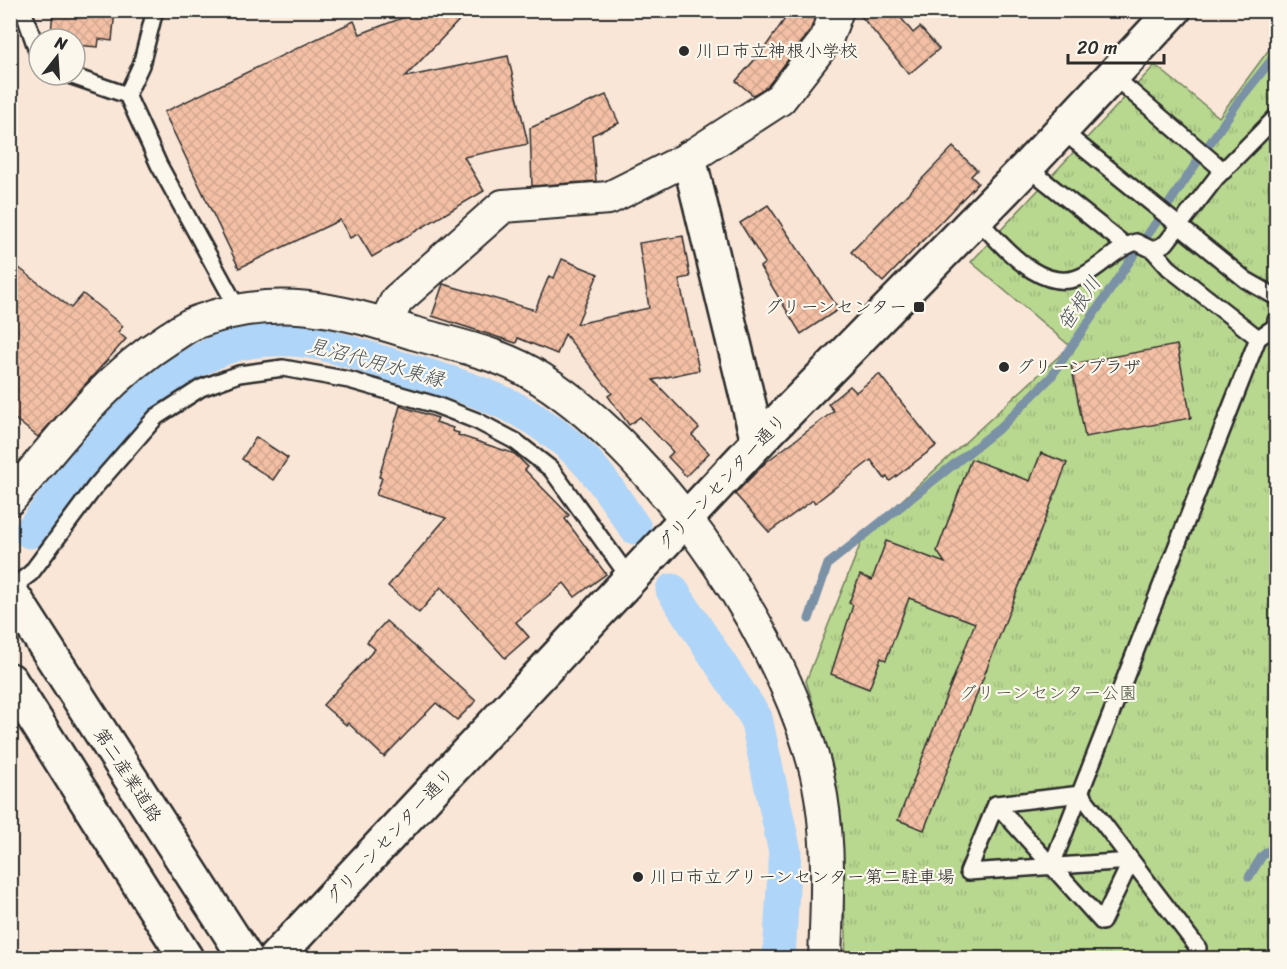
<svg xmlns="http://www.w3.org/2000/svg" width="1287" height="969" font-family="Sriracha,'Klee One',sans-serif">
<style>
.park{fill:url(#park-tufts);stroke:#72815d;stroke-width:1.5}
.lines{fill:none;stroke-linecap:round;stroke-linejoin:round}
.stream{stroke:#7a91a6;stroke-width:9}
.canal{stroke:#afd5f8;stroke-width:33}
.building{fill:url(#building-cross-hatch);stroke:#2b2b2b;stroke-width:1.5}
.lane-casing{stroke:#2b2b2b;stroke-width:20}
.street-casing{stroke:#2b2b2b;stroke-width:36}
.secondary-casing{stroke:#2b2b2b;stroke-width:38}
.primary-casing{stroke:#2b2b2b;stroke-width:38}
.lane{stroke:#fbf7ec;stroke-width:15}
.street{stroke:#fbf7ec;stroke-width:32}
.secondary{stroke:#fbf7ec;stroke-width:33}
.primary{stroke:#fbf7ec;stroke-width:33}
.poi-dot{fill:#2b2b2b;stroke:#fbf7ec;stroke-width:2}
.labels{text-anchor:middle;stroke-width:4.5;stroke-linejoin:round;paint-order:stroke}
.poi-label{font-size:18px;fill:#2b2b2b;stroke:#fbf7ec;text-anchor:start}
.street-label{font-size:18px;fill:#2b2b2b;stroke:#fbf7ec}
.park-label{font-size:18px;fill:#4e5644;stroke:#fbf7ec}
.water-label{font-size:20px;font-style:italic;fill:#4c565e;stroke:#fbf7ec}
</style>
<defs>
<pattern id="park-tufts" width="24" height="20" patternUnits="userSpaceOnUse" patternTransform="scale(1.5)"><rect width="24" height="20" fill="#b8d78f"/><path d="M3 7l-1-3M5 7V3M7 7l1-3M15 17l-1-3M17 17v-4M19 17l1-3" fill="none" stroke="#9eb97c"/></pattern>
<pattern id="building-cross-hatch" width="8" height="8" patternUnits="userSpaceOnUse" patternTransform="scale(1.5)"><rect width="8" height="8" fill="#f4c0a5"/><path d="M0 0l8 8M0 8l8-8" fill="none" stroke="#d1a58e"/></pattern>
</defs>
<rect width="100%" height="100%" fill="#f9e6d7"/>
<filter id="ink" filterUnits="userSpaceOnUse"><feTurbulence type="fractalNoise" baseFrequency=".0167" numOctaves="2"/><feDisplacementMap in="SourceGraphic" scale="12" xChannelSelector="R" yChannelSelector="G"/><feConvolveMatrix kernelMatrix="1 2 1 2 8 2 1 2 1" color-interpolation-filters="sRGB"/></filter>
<g filter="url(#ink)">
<path class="park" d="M 1276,40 L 1276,958 L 845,958 L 846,935 L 834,770 L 806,681 L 864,535 L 1070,346 L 971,262 L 1155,65 L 1219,117 Z"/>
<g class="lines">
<g class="stream">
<path d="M 809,619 L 828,564 L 1001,427 L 1051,377 L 1238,102 L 1276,54"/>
<path d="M 1249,877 L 1262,856 L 1276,845"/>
</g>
<g class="canal">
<path d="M 30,532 C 85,461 138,380 226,348 C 247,340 271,339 293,340 C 323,342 354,353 382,362 C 422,374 463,384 502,402 C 525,412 547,427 567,443 C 596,467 614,497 635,528"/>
<path d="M 672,590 L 756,718 L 785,852 L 779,958"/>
</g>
</g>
<g class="building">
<path d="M 53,10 L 115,10 L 112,41 L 99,39 L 98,47 L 75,45 L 75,36 L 51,34 Z"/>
<path d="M 423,10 L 469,10 L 405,77 L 508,56 L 528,144 L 464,157 L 484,191 L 372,257 L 358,234 L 350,238 L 340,220 L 239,268 L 164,112 L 354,21 L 360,34 Z"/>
<path d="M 791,10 L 817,12 L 810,31 L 768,86 L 753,95 L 736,81 L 764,49 Z"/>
<path d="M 856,10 L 895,10 L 913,33 L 920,27 L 939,49 L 909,74 Z"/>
<path d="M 606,95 L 619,123 L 592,135 L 596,181 L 532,186 L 530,128 Z"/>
<path d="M 953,147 L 977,170 L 971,176 L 978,183 L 883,282 L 851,252 Z"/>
<path d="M 768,205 L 839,309 L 801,334 L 760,267 L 765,263 L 740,223 Z"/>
<path d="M 683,236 L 690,277 L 679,279 L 699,370 L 653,380 L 699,428 L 692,435 L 709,453 L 686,476 L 668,457 L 673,452 L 640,417 L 629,425 L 608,396 L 612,393 L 565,334 L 557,354 L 518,338 L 516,343 L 432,316 L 443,284 L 535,310 L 549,276 L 554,278 L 562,259 L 598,274 L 577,324 L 649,308 L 639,243 Z"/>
<path d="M 10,261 L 71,308 L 83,294 L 123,326 L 118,332 L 126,339 L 38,437 L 10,415 Z"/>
<path d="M 1177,345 L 1191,418 L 1085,437 L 1071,364 Z"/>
<path d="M 879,374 L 936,446 L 890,481 L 887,477 L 885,479 L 871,460 L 815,503 L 813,500 L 769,532 L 735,494 L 766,462 L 834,411 L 828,404 L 850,386 L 856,392 Z"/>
<path d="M 400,406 L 438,418 L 436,422 L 453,428 L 452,431 L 459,433 L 458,435 L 515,454 L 528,467 L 525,470 L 569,515 L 565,519 L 606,574 L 575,597 L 564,583 L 516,622 L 529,637 L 505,658 L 441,587 L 419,613 L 388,586 L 446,518 L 376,495 L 382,478 L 379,477 Z"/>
<path d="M 256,437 L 288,458 L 273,480 L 242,459 Z"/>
<path d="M 1041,453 L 1067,463 L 924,830 L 898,820 L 975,623 L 909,598 L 886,660 L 881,658 L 869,689 L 831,674 L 853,605 L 849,603 L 860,575 L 872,580 L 886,541 L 945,563 L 937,551 L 971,459 L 1030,481 Z"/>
<path d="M 386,621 L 476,701 L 457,720 L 436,703 L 384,757 L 348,723 L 346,725 L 323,705 L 375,649 L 367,642 Z"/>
</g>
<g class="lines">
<g class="lane-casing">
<g id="lane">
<path d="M 23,10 L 39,56"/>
<path d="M 69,75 L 127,95 L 159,165 L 239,311"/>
<path d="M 1113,76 L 1224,171"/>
<path d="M 127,95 L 141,65 L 155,10"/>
<path d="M 1060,129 L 1246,280 L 1276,297"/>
<path d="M 1027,167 L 1125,245"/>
<path d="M 975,217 C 1002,244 1043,299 1086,274 C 1104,264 1117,248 1136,242 L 1153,250 L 1166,243 L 1216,178 L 1276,117"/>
<path d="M 1153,250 L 1169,268 L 1258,338"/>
<path d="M 10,589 L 31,573 L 95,487 L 156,417 L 201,388 L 239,374 L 283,368 L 349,380 L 436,405 L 477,421 L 515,441 L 551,469 L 631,580"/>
<path d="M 996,804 L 968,872 L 1131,861 L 1102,922 L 996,804 L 1081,794 C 1120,845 1159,897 1198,948 L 1196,958"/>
<path d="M 1052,865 L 1258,338 L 1275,327 L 1276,320"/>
</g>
</g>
<g class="street-casing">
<g id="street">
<path d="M 385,324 L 397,300 L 503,206 L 609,198 L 689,158 L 780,99 L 826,40 L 837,10"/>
<path d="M 10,499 C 59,441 104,379 169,338 C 178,333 187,325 197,322 C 276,293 336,309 413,333 C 455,345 504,354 541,379 C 662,456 798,654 821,796 C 830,850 827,904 825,958"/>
</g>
</g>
<g class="secondary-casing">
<g id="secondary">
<path d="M 689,158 L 758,442"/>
<path d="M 275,958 L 758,442 L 1027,167 L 1174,10"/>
</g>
</g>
<g class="primary-casing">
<g id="primary">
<path d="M 10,591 L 246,958"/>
<path d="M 10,680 L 186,958"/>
</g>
</g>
<use href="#lane" class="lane"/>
<use href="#street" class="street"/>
<use href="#secondary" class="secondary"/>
<use href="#primary" class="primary"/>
</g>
</g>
<g class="poi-dot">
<circle cx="684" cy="51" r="6"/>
<rect x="913" y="301" width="12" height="12" rx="3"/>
<circle cx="1004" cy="367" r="6"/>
<circle cx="638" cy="877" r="6"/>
</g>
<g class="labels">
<g class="poi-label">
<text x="696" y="57">川口市立神根小学校</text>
<text x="907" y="313" text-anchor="end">グリーンセンター</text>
<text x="1016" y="373">グリーンプラザ</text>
<text x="650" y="883">川口市立グリーンセンター第二駐車場</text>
</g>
<g class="street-label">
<text transform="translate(722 482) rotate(-47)" y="6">グリーンセンター通り</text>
<text transform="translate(128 775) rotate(57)" y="6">第二産業道路</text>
<text transform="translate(390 836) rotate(-47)" y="6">グリーンセンター通り</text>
</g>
<g class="park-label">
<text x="1048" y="699">グリーンセンター公園</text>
</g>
<g class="water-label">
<text transform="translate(1079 303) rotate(-56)" y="7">笹根川</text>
<text transform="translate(376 362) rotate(15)" y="7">見沼代用水東縁</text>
</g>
</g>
<rect width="1287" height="969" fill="none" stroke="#fbf7ec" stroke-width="36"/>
<rect x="18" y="18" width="1251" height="933" fill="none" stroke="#2b2b2b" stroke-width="2" filter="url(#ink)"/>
<g transform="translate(57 57) rotate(17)"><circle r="28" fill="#fbf7ec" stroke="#a8a59f" stroke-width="1.5"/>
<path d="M0-4.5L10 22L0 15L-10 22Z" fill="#2b2b2b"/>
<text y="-9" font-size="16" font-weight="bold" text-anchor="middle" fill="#2b2b2b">N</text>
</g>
<path d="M1068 54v9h96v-9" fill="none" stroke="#2b2b2b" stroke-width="3"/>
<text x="1077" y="54" font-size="18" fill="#2b2b2b" stroke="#fbf7ec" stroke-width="4.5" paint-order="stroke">20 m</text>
</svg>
